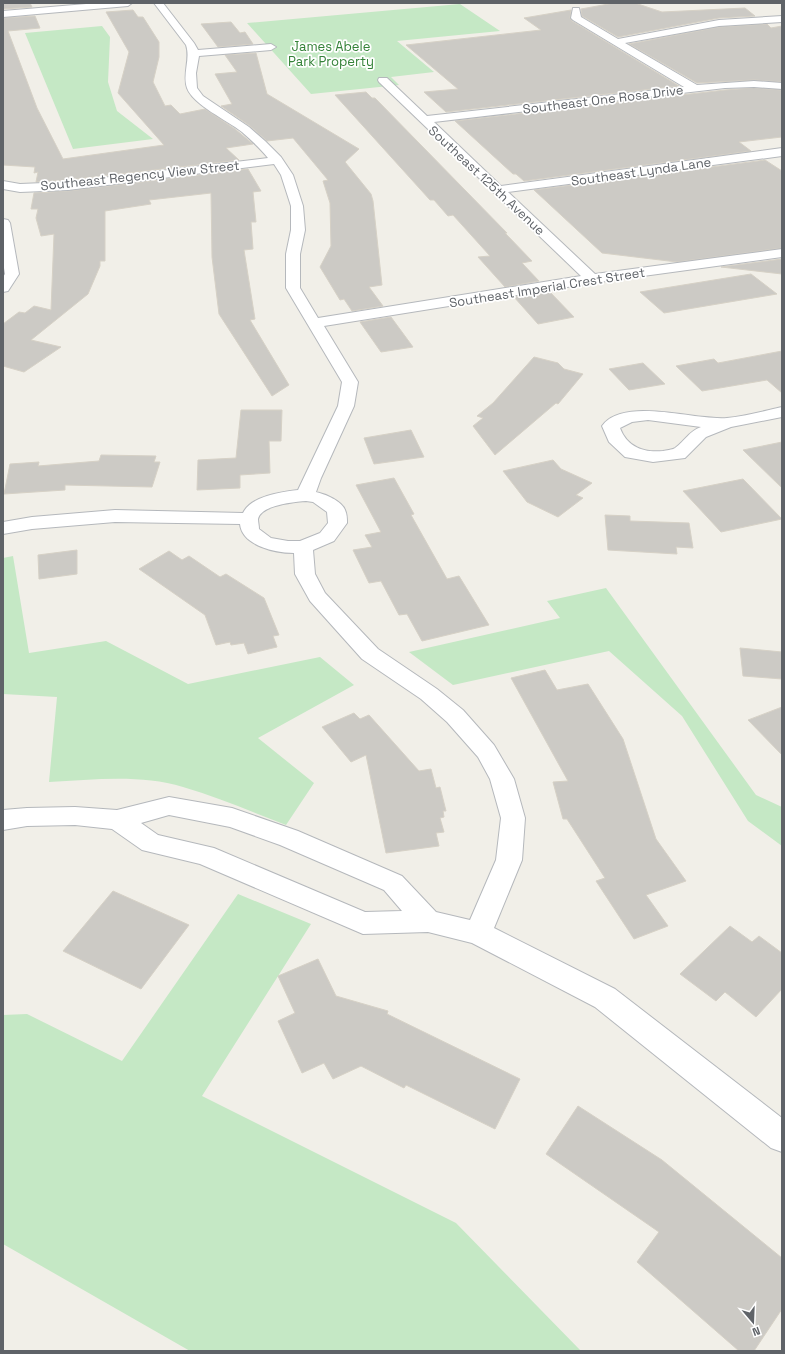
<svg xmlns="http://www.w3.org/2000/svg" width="785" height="1354" font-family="'Space Grotesk',sans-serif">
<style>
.green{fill:#c5e8c5}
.building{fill:#cccac5;stroke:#d6d1c6}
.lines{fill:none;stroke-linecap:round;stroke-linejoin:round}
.street-casing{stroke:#b5b8bc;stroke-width:2}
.street{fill:#fff;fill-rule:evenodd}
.labels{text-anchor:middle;stroke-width:3.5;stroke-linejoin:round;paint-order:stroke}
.far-park-label{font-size:13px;fill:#348238;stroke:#fff}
.far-street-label{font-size:13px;fill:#5f6368;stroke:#fff}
</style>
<rect width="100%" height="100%" fill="#f1efe8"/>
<g class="green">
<path d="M 460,4 L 500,31 L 397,41 L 434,72 L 391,77 L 399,85 L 311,94 L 247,23 Z"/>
<path d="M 102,26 L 110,37 L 108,82 L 117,111 L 153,139 L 73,149 L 25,33 Z"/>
<path d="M 13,556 L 29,653 L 106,641 L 188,684 L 320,657 L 354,685 L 258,738 L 314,783 L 286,825 C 252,812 218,797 183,787 C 140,774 93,780 49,782 L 57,697 L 3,694 L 3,558 Z"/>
<path d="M 606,588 L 756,795 L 782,807 L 782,846 L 748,821 L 682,716 L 609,651 L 453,685 L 409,652 L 560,618 L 547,601 Z"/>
<path d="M 238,894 L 311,924 L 202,1096 L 456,1223 L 581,1351 L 190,1351 L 3,1244 L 3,1015 L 27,1014 L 122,1061 Z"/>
</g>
<g class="building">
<path d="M 3,3 L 30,3 L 32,7 L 3,9 Z"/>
<path d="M 614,3 L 635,3 L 662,12 L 745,8 L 755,16 L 719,18 L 618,37 L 582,16 L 581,9 Z"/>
<path d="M 133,10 L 138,17 L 143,17 L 159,42 L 159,57 L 153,82 L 165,106 L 171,105 L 180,114 L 205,109 L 235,129 L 253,144 L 226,148 L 239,160 L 68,180 L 36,182 L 38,172 L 34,173 L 35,167 L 3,165 L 3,18 L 35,16 L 40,28 L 8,31 L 37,108 L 63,159 L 164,145 L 118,93 L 129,52 L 106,12 Z"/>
<path d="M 571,10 L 570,18 L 572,21 L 679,86 L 446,112 L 424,92 L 458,89 L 406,45 L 541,30 L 524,18 Z"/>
<path d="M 231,22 L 240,33 L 245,32 L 253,44 L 218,47 L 201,24 Z"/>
<path d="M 767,24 L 771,28 L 782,26 L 782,82 L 754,80 L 697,83 L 629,44 L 719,27 Z"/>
<path d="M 256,53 L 267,94 L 359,149 L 345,162 L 371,194 L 373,201 L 382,285 L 369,287 L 383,306 L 352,311 L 344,299 L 340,300 L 320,267 L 331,246 L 330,203 L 323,181 L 328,180 L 293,138 L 267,141 L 250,126 L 221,106 L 232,104 L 215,74 L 237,72 L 225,55 Z"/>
<path d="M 754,88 L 782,90 L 782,137 L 739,142 L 751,151 L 524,181 L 516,174 L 513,174 L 455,121 L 725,90 Z"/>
<path d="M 366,92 L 372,98 L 375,98 L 507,233 L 505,233 L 532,261 L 522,263 L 539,281 L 505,287 L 478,257 L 490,256 L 453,215 L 448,216 L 434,200 L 430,200 L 335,95 Z"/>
<path d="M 765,160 L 782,171 L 782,248 L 677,262 L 602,253 L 534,190 Z"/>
<path d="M 248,169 L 261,191 L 253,192 L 256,222 L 251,222 L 253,249 L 244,250 L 255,319 L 250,320 L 289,385 L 272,396 L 219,314 L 212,257 L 211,193 L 149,200 L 151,204 L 105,211 L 105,261 L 100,261 L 100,266 L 88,294 L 31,340 L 61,347 L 24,372 L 3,366 L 3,324 L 19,312 L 25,313 L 34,306 L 51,310 L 54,234 L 41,236 L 36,218 L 38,209 L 31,209 L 34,193 L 68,191 Z"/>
<path d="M 782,259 L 782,274 L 721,267 Z"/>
<path d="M 751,274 L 777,294 L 664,313 L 640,292 Z"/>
<path d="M 549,291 L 574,317 L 538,324 L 514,297 Z"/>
<path d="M 391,317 L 413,347 L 381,352 L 360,322 Z"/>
<path d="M 782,351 L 782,393 L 767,380 L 702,391 L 676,366 L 714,359 L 718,363 Z"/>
<path d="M 534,357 L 558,363 L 564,369 L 583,374 L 558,404 L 556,403 L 495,455 L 473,426 L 483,418 L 477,416 L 493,403 Z"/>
<path d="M 643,363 L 665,384 L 629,390 L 609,369 Z"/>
<path d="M 241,410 L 282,410 L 281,441 L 269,441 L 270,473 L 240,475 L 240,488 L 197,490 L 198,460 L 236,458 Z"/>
<path d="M 411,430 L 424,457 L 374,464 L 364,438 Z"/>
<path d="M 782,442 L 782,488 L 743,450 Z"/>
<path d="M 101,455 L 156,456 L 154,462 L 160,462 L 152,487 L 65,485 L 65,490 L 4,494 L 10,464 L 39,462 L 38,466 L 99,461 Z"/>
<path d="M 553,460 L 561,469 L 592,483 L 576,495 L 583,498 L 558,517 L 527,502 L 503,471 Z"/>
<path d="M 394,478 L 414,514 L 411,515 L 447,579 L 459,576 L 489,625 L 422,641 L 407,614 L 399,615 L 381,581 L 369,583 L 353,550 L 372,547 L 365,535 L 381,532 L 356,485 Z"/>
<path d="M 743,479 L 782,519 L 721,532 L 683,491 Z"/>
<path d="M 605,515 L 630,516 L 630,521 L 689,523 L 693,548 L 676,547 L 677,554 L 608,550 Z"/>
<path d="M 77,550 L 77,574 L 39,579 L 38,555 Z"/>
<path d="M 169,551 L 182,560 L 189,556 L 220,577 L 226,574 L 264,598 L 279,635 L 273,636 L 277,647 L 248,654 L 244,643 L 231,645 L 230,642 L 216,645 L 205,615 L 139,569 Z"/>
<path d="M 740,648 L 782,652 L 782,679 L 743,676 Z"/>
<path d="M 545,670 L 557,690 L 588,684 L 623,739 L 656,839 L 686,881 L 646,895 L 668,926 L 634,939 L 596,881 L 605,878 L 567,819 L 563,819 L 553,782 L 568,781 L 511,678 Z"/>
<path d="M 782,707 L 782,755 L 748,720 Z"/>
<path d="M 354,713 L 360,719 L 369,715 L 419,771 L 431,769 L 436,788 L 440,787 L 446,811 L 443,811 L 444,817 L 440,818 L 444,832 L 436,833 L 439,846 L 386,853 L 366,755 L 351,762 L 322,727 Z"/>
<path d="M 113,891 L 189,925 L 141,989 L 63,951 Z"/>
<path d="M 730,926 L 752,942 L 759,936 L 782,953 L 782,989 L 756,1017 L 725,992 L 716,1001 L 680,974 Z"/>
<path d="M 318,959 L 336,996 L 388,1011 L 387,1014 L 520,1079 L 495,1129 L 406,1085 L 404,1088 L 361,1066 L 333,1079 L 324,1063 L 302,1073 L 278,1021 L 295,1013 L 278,976 Z"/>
<path d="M 578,1106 L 662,1160 L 782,1258 L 782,1309 L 754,1351 L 739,1351 L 637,1262 L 659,1232 L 546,1154 Z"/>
</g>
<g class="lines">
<g class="street-casing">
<g id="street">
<path d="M 98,3 L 132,3 L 128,6 L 3,17 L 3,11 Z"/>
<path d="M 154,3 L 163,3 L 194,43 L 198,50 L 271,44 L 276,47 L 271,50 L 199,56 L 196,73 L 197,88 L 203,96 L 249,127 L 265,141 L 281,157 L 293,175 L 303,206 L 305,230 L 300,254 L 300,288 L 318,318 L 581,276 L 379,82 L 378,80 L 379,78 L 387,78 L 427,116 L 684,87 L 573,20 L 571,18 L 573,8 L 579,8 L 581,17 L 618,39 L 719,20 L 782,16 L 782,22 L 719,26 L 625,43 L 697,85 L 754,81 L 782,83 L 782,89 L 754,87 L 725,88 L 434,122 L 501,186 L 782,148 L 782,156 L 508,192 L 595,274 L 782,249 L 782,257 L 592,283 L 324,326 L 358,382 L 354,406 L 321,478 L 316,492 C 325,494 342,501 345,510 C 347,514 347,519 347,523 L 334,541 L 313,550 L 315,574 L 325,593 L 378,649 L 437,689 L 463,710 L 494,745 L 514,779 L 525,818 L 522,860 L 494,928 L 615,989 L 782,1118 L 782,1152 L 771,1148 L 595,1007 L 472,943 L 428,932 L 363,934 L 200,864 L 142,850 L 112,829 L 75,825 L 27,826 L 3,830 L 3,810 L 27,808 L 75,807 L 117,810 L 169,797 L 232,808 L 298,831 L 402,876 L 436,912 L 470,920 L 496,860 L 501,818 L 490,779 L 478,757 L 447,722 L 421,699 L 362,659 L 310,601 L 295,574 L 294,553 C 276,553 242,546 240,524 L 115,522 L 32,529 L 3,534 L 3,522 L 32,517 L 115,510 L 243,513 C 251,496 281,492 298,490 L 338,406 L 342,382 L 286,288 L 286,254 L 291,230 L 291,206 L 281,175 L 274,164 L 68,190 L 20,192 L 3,189 L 3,181 L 20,184 L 68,182 L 268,158 C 260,148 251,140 242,132 C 227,120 193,105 187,88 C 182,74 191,59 186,45 ZM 306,501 L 313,502 L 327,512 L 328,523 L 320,533 L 300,541 L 288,541 L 271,538 L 259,529 C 259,526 258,522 258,519 C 261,505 294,502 306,501 ZM 169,815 L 230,827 L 280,845 L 384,890 L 402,911 L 365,912 L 214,848 L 158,835 L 141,823 Z"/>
<path d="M 3,219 L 8,220 L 10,223 L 19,274 L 8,291 L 3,292 L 3,277 L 5,274 L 3,262 Z"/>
<path d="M 782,407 L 782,417 L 731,427 L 706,437 L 685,458 L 653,462 L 625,457 L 609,442 L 602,426 C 623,396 696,421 727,418 C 746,416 764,411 782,407 ZM 648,420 L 701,427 C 689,431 685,441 675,448 C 672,450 666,450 663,451 C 644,453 627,447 620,428 L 632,422 Z"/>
</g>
</g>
<use href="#street" class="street"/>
</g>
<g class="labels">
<g class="far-park-label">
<text x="331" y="51">James Abele<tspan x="331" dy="15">Park Property</tspan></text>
</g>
<g class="far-street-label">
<text transform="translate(603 99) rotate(-7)" y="5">Southeast One Rosa Drive</text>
<text transform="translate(641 171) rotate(-8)" y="5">Southeast Lynda Lane</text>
<text transform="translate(140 175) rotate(-6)" y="5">Southeast Regency View Street</text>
<text transform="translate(487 180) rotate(43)" y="5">Southeast 125th Avenue</text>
<text transform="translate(547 287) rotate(-9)" y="5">Southeast Imperial Crest Street</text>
</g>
</g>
<rect width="785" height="1354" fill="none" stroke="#5f6368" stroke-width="8"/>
<g transform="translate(753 1322) rotate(161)" stroke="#ffffff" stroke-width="3" paint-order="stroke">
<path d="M0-3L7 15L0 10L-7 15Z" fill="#5f6368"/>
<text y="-6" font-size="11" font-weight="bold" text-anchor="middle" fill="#5f6368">N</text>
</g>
</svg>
